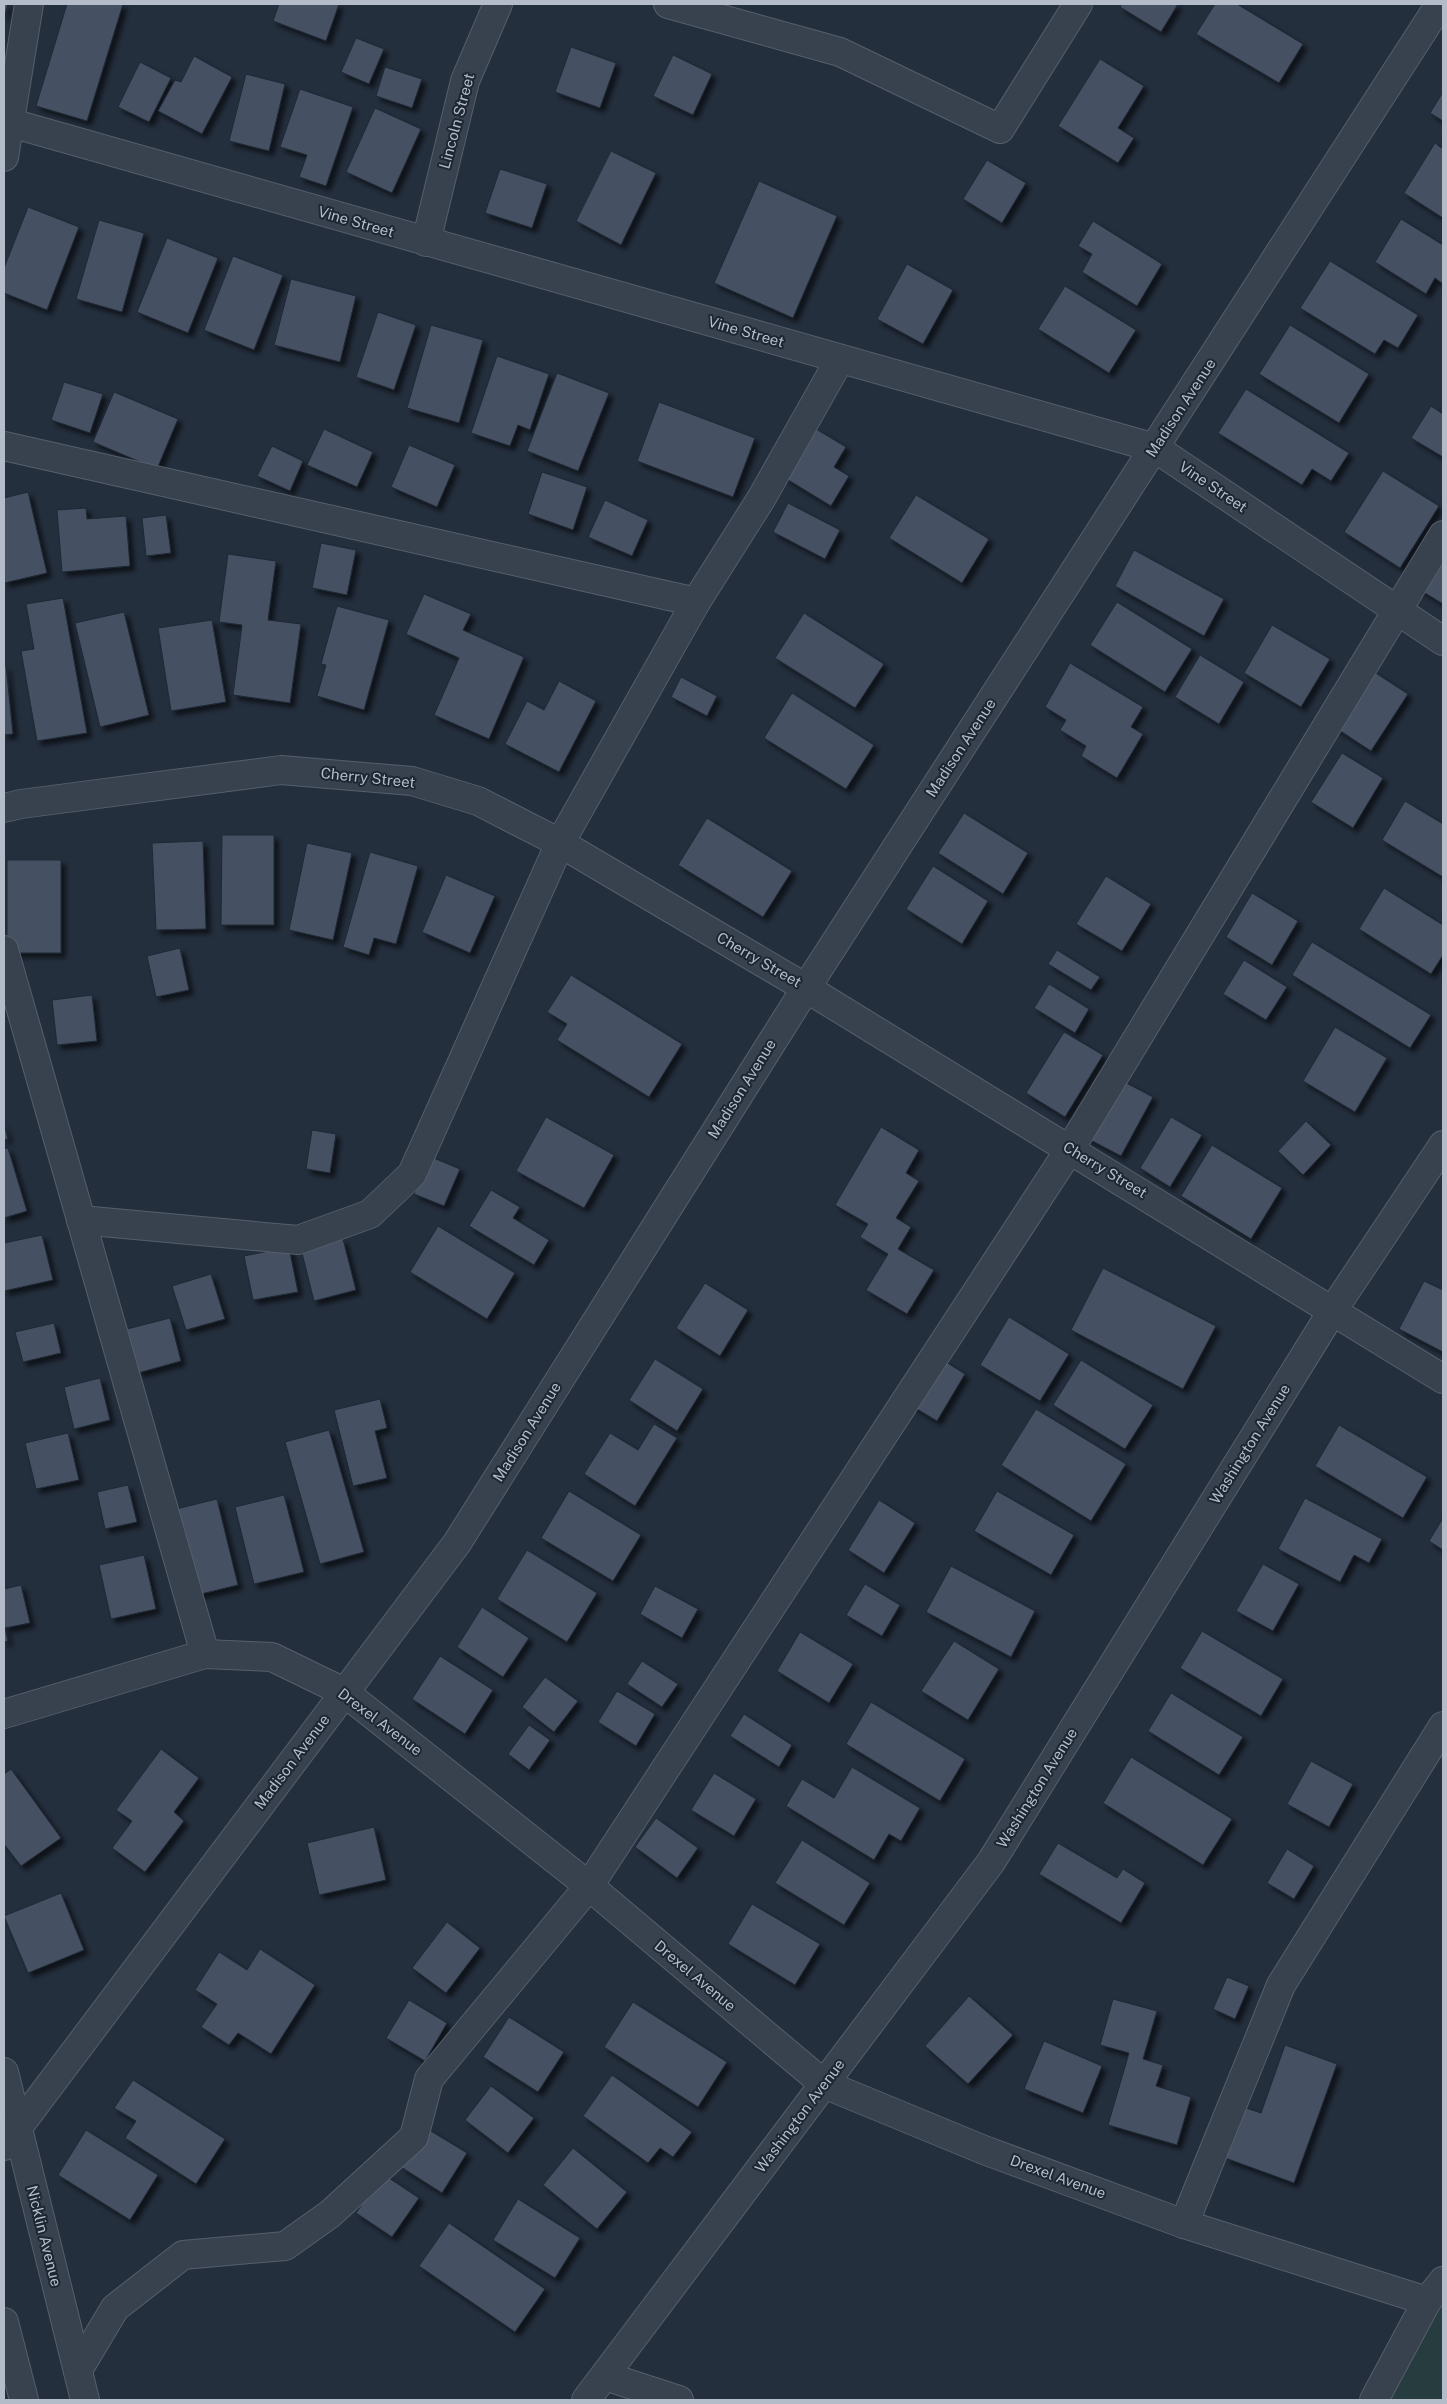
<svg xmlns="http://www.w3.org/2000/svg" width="1447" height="2404" font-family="'Public Sans',sans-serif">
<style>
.green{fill:#263c3f}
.building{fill:#455162;stroke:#1f2835;filter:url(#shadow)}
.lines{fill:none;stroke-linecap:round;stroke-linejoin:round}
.minor-casing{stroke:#565f6c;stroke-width:30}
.minor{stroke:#38414e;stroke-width:28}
.labels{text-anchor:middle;stroke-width:4;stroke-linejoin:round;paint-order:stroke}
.street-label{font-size:15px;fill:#b4bcc9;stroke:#1d2633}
</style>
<defs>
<filter id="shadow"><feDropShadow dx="4.5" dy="4.5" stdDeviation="2.5" flood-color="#0009"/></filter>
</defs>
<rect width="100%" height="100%" fill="#242f3e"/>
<path class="green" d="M 1443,2281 L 1443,2400 L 1374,2400 Z"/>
<g class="building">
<path d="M 4,4 L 8,4 L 4,19 Z"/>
<path d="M 67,4 L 123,4 L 87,121 L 36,106 Z"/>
<path d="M 279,4 L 339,4 L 326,41 L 273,21 Z"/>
<path d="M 1122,4 L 1178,4 L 1161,32 L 1120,7 Z"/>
<path d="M 1215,4 L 1237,4 L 1303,44 L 1279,83 L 1196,34 Z"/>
<path d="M 356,38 L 384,49 L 369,84 L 341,72 Z"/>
<path d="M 571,47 L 616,63 L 600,108 L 555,92 Z"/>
<path d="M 673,55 L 712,74 L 693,115 L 653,96 Z"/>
<path d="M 194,56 L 232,77 L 202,134 L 158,111 L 175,80 L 181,82 Z"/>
<path d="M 1100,59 L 1144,86 L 1118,128 L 1134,138 L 1118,163 L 1058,126 Z"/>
<path d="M 140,62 L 171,78 L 149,122 L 118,107 Z"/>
<path d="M 385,67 L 422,79 L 412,108 L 376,96 Z"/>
<path d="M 246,74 L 285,84 L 269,151 L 229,141 Z"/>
<path d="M 300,89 L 353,107 L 326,186 L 299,177 L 307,155 L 280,147 Z"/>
<path d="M 1443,92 L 1443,121 L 1430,113 Z"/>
<path d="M 375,108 L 421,129 L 392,193 L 346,172 Z"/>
<path d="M 1435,143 L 1443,149 L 1443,218 L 1404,193 Z"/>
<path d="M 611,151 L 656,173 L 621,245 L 576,221 Z"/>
<path d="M 987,160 L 1026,183 L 1002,223 L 963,199 Z"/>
<path d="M 500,169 L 547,184 L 532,228 L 485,213 Z"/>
<path d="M 759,181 L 837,216 L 793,318 L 714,283 Z"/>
<path d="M 28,207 L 79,227 L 47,310 L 4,293 L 4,268 Z"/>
<path d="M 1401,219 L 1443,245 L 1443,284 L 1435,278 L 1426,294 L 1375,262 Z"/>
<path d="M 99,220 L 144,233 L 122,312 L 76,299 Z"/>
<path d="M 1093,221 L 1162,264 L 1137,306 L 1082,272 L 1092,254 L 1078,246 Z"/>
<path d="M 167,238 L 218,258 L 188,333 L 137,312 Z"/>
<path d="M 233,256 L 283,275 L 254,350 L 204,330 Z"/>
<path d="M 1330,261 L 1418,315 L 1398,348 L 1384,340 L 1375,354 L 1300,308 Z"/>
<path d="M 907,264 L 953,290 L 923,344 L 877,319 Z"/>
<path d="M 291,279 L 356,296 L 340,362 L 274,345 Z"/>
<path d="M 1065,286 L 1136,330 L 1109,373 L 1038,329 Z"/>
<path d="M 378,312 L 416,325 L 394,390 L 356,377 Z"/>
<path d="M 431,325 L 483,340 L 459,423 L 407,408 Z"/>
<path d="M 1290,325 L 1369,374 L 1339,423 L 1259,374 Z"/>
<path d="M 497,356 L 549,374 L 530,430 L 518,425 L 510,446 L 471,433 Z"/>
<path d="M 557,373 L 609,393 L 578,471 L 527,451 Z"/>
<path d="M 64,382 L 103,394 L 90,433 L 51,420 Z"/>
<path d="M 1246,389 L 1349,453 L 1331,481 L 1312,469 L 1302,485 L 1218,433 Z"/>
<path d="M 114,392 L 178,419 L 157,469 L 93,442 Z"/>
<path d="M 659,402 L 755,438 L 733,497 L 637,461 Z"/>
<path d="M 1431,406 L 1443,414 L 1443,457 L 1411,438 Z"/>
<path d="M 324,429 L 373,452 L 357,487 L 307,465 Z"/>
<path d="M 816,429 L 846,447 L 834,467 L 849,476 L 831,506 L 785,478 Z"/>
<path d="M 409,445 L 455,465 L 437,507 L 391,487 Z"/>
<path d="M 272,446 L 303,461 L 290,491 L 257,476 Z"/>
<path d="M 1383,471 L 1439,506 L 1400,568 L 1344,532 Z"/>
<path d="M 542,472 L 587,487 L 573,530 L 528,514 Z"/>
<path d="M 28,492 L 47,573 L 4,583 L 4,498 Z"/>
<path d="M 916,495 L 989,539 L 962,583 L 889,538 Z"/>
<path d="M 605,500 L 648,520 L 632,556 L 588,537 Z"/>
<path d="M 788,503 L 840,530 L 825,559 L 773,532 Z"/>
<path d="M 86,508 L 87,519 L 126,516 L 130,566 L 62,572 L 57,510 Z"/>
<path d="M 166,515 L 171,553 L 146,556 L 142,518 Z"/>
<path d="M 1443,523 L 1443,604 L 1407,582 Z"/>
<path d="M 321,543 L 356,550 L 347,595 L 312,588 Z"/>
<path d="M 1134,550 L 1224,599 L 1204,636 L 1115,586 Z"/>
<path d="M 228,554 L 276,561 L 268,620 L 301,624 L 290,703 L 233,695 L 242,625 L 219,622 Z"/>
<path d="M 424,594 L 471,614 L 463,630 L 524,657 L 489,739 L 434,715 L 459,658 L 406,634 Z"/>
<path d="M 63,598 L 87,733 L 37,741 L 21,651 L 34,649 L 26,604 Z"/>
<path d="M 1117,602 L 1192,649 L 1165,692 L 1090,645 Z"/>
<path d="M 337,606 L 389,620 L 364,710 L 317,696 L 326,665 L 321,664 Z"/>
<path d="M 124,612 L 149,715 L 100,727 L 75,623 Z"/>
<path d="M 804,613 L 884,664 L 855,708 L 775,658 Z"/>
<path d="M 212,620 L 226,702 L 171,711 L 158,628 Z"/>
<path d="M 1272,625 L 1330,659 L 1301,707 L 1244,673 Z"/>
<path d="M 1200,655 L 1244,682 L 1219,724 L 1175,697 Z"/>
<path d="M 1070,663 L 1143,707 L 1131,727 L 1143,734 L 1117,778 L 1081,756 L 1086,746 L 1060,730 L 1066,720 L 1045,707 Z"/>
<path d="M 4,666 L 6,666 L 13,734 L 4,735 Z"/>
<path d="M 1365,666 L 1408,694 L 1371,751 L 1328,723 Z"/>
<path d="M 681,677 L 717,696 L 707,716 L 671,697 Z"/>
<path d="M 559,681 L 596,701 L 559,772 L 505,744 L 527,701 L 544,710 Z"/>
<path d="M 792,693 L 874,745 L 846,789 L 764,738 Z"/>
<path d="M 1342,753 L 1383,778 L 1353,828 L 1311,802 Z"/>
<path d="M 1405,801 L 1443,824 L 1443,877 L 1382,840 Z"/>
<path d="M 964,813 L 1028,853 L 1003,894 L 938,853 Z"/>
<path d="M 707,818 L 792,871 L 763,917 L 678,865 Z"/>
<path d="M 222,835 L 274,835 L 274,925 L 221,925 Z"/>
<path d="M 203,841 L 206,929 L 156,930 L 152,843 Z"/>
<path d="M 307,843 L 352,853 L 333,940 L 289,930 Z"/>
<path d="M 370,852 L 418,866 L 396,944 L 374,938 L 369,955 L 343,947 Z"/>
<rect x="7" y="860" width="54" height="93"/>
<path d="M 933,866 L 988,901 L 962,944 L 906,909 Z"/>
<path d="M 446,875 L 495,896 L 470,953 L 422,932 Z"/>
<path d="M 1106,876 L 1151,904 L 1122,951 L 1076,924 Z"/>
<path d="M 1384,888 L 1443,925 L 1443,955 L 1431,974 L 1359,929 Z"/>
<path d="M 1252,893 L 1298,921 L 1272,965 L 1226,937 Z"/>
<path d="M 1312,942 L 1431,1015 L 1410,1048 L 1292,975 Z"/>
<path d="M 180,948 L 189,990 L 156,997 L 147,956 Z"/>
<path d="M 1057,950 L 1100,977 L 1091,990 L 1048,964 Z"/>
<path d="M 1244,960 L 1287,987 L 1266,1020 L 1223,994 Z"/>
<path d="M 571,975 L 682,1044 L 649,1097 L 557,1040 L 567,1024 L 547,1012 Z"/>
<path d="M 1049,984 L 1089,1009 L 1075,1033 L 1034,1008 Z"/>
<path d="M 92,995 L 97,1041 L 57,1045 L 52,1000 Z"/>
<path d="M 1335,1027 L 1387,1058 L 1355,1112 L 1303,1081 Z"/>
<path d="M 1064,1032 L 1103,1055 L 1065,1117 L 1026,1093 Z"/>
<path d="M 1113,1076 L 1153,1097 L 1121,1156 L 1081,1135 Z"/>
<path d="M 546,1117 L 614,1155 L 584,1208 L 516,1171 Z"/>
<path d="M 1171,1117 L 1202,1135 L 1170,1187 L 1140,1168 Z"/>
<path d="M 1306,1121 L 1331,1145 L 1303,1175 L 1278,1151 Z"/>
<path d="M 4,1123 L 8,1139 L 4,1140 Z"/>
<path d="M 881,1127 L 919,1150 L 906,1173 L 919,1181 L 896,1218 L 911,1227 L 898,1249 L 934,1270 L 907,1314 L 866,1290 L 888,1254 L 860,1237 L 868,1224 L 835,1205 Z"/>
<path d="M 312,1130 L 336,1134 L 330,1173 L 306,1169 Z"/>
<path d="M 1212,1145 L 1282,1188 L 1251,1239 L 1181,1196 Z"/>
<path d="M 8,1148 L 27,1211 L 4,1218 L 4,1149 Z"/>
<path d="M 429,1156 L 460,1169 L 444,1206 L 414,1194 Z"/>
<path d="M 491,1190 L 520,1207 L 513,1218 L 549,1240 L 534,1265 L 469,1226 Z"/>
<path d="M 438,1226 L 515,1273 L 487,1319 L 410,1272 Z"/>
<path d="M 42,1235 L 53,1280 L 4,1291 L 4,1243 Z"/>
<path d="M 343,1239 L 356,1290 L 314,1301 L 301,1249 Z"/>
<path d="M 289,1247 L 298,1292 L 253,1300 L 244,1256 Z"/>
<path d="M 1103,1268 L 1216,1326 L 1183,1389 L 1071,1330 Z"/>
<path d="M 211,1274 L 225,1319 L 186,1330 L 172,1286 Z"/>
<path d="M 1424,1281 L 1443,1290 L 1443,1352 L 1399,1329 Z"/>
<path d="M 705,1283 L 748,1310 L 720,1356 L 676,1328 Z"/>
<path d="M 1009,1317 L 1069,1354 L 1040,1401 L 980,1365 Z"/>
<path d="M 170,1318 L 181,1361 L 138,1373 L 127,1329 Z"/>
<path d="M 54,1323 L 61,1353 L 23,1362 L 15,1332 Z"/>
<path d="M 935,1355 L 965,1374 L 937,1421 L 907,1403 Z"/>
<path d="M 655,1359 L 703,1389 L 677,1431 L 629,1400 Z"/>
<path d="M 1081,1360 L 1153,1405 L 1125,1449 L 1053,1405 Z"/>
<path d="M 100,1378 L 110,1420 L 74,1429 L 64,1387 Z"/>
<path d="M 380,1399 L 387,1428 L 375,1431 L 387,1478 L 353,1486 L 334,1410 Z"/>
<path d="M 1036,1409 L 1126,1464 L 1091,1521 L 1001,1465 Z"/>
<path d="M 654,1424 L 677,1438 L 635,1506 L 584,1474 L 610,1433 L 638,1450 Z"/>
<path d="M 1339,1425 L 1427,1477 L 1403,1518 L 1315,1466 Z"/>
<path d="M 329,1430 L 364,1552 L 320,1564 L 285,1442 Z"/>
<path d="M 68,1433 L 79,1480 L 36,1489 L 25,1443 Z"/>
<path d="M 128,1485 L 137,1522 L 105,1529 L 97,1492 Z"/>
<path d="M 569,1491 L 641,1535 L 613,1581 L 541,1538 Z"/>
<path d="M 997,1491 L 1074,1535 L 1051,1575 L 974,1531 Z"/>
<path d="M 284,1495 L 304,1572 L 254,1584 L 235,1507 Z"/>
<path d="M 1305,1498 L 1382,1539 L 1369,1563 L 1354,1555 L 1340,1582 L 1278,1549 Z"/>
<path d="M 217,1499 L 238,1585 L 193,1596 L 172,1510 Z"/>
<path d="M 879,1500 L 915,1523 L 884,1573 L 848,1550 Z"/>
<path d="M 1443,1518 L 1443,1550 L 1429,1541 Z"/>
<path d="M 527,1550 L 597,1593 L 567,1642 L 497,1599 Z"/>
<path d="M 144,1555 L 156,1609 L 111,1619 L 99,1565 Z"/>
<path d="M 1263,1564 L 1299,1584 L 1273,1631 L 1236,1611 Z"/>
<path d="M 951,1566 L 1035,1611 L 1011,1657 L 926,1612 Z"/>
<path d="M 865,1584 L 900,1605 L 882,1636 L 846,1615 Z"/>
<path d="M 21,1585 L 30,1623 L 5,1628 L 8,1641 L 4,1642 L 4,1589 Z"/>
<path d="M 655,1586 L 698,1609 L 682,1638 L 640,1614 Z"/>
<path d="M 482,1607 L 529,1638 L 503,1677 L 457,1647 Z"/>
<path d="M 1202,1631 L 1283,1679 L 1261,1716 L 1180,1668 Z"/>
<path d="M 800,1632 L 853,1664 L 829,1703 L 777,1671 Z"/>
<path d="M 954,1641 L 999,1669 L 968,1720 L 921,1691 Z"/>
<path d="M 440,1656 L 493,1690 L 465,1734 L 412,1699 Z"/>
<path d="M 642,1661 L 678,1684 L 662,1707 L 627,1684 Z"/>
<path d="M 545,1677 L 578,1701 L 554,1732 L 522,1707 Z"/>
<path d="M 617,1691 L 655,1714 L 636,1746 L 598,1722 Z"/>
<path d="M 1171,1693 L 1243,1737 L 1219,1775 L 1148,1731 Z"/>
<path d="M 871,1702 L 965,1759 L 940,1801 L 846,1744 Z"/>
<path d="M 744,1714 L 792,1745 L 779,1767 L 730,1736 Z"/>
<path d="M 529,1725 L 550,1740 L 529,1770 L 508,1754 Z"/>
<path d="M 161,1749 L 199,1778 L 174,1812 L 184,1821 L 145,1872 L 112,1848 L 132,1821 L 116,1810 Z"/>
<path d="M 1131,1757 L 1232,1819 L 1203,1865 L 1103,1803 Z"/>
<path d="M 1311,1761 L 1353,1784 L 1329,1827 L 1287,1804 Z"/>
<path d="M 852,1767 L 920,1808 L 901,1841 L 889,1834 L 874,1860 L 786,1806 L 802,1779 L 834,1798 Z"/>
<path d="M 11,1769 L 61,1838 L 21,1866 L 4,1844 L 4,1774 Z"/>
<path d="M 714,1773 L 756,1799 L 734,1836 L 691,1810 Z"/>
<path d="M 656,1818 L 698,1848 L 677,1878 L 635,1847 Z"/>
<path d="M 374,1827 L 386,1880 L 319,1895 L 307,1843 Z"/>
<path d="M 802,1840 L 870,1883 L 844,1925 L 775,1883 Z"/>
<path d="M 1058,1843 L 1117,1878 L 1123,1869 L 1145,1883 L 1121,1923 L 1039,1874 Z"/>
<path d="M 1287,1849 L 1314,1866 L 1294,1899 L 1267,1883 Z"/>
<path d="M 61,1893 L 84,1950 L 28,1973 L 4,1916 Z"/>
<path d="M 752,1904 L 820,1944 L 795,1985 L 728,1944 Z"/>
<path d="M 447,1922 L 480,1948 L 446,1993 L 412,1968 Z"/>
<path d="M 260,1949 L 315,1985 L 271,2054 L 238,2033 L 229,2045 L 201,2027 L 217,2004 L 195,1990 L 219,1952 L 247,1970 Z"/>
<path d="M 1227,1977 L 1249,1986 L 1235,2019 L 1213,2009 Z"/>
<path d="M 969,1996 L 1013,2035 L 968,2084 L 925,2046 Z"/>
<path d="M 1113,1999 L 1157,2011 L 1143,2059 L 1163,2065 L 1156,2086 L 1191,2097 L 1177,2145 L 1108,2125 L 1129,2053 L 1100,2045 Z"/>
<path d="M 409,2000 L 447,2023 L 425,2061 L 386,2038 Z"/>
<path d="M 633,2002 L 727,2062 L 698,2107 L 604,2047 Z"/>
<path d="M 509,2017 L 564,2052 L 538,2092 L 483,2057 Z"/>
<path d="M 1044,2041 L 1102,2066 L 1083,2113 L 1024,2089 Z"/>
<path d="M 1285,2045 L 1337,2064 L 1294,2183 L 1225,2158 L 1243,2107 L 1261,2113 Z"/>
<path d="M 612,2075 L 692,2132 L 673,2157 L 660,2148 L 648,2163 L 583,2116 Z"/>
<path d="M 133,2080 L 225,2139 L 196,2184 L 125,2138 L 136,2121 L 114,2108 Z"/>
<path d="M 491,2086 L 534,2118 L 508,2153 L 465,2120 Z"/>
<path d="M 426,2128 L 467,2153 L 442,2193 L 401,2167 Z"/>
<path d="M 86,2130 L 158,2175 L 130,2220 L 58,2175 Z"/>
<path d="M 573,2148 L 627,2192 L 597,2229 L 543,2185 Z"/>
<path d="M 383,2174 L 419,2198 L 392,2237 L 356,2213 Z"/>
<path d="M 518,2199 L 580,2238 L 555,2278 L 493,2240 Z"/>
<path d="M 449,2223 L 545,2289 L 515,2332 L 419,2266 Z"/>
</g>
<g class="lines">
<g class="minor-casing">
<g id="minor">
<path d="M 668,4 L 840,52 L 1000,129 L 1078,4"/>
<path d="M 4,121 L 1155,448 L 1443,641"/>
<path d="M 4,157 L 29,4"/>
<path d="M 426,242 L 465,81 L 498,4"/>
<path d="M 4,446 L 696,602"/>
<path d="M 4,808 L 21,804 L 281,770 L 412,781 L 478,801 L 560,843 L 806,988 L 1443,1379"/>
<path d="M 4,950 L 205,1654"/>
<path d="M 81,1220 L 298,1240 L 370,1214 L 412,1174 L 560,843 L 696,602 L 761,499 L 840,359"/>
<path d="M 4,1714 L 205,1654 L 272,1657 L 344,1692 L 589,1886 L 824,2084 L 984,2150 L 1184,2224 L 1427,2301"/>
<path d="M 4,2072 L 85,2400"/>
<path d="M 4,2146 L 457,1543 L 806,988 L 1440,4"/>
<path d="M 1184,2224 L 1281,1985 L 1443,1726"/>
<path d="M 4,2322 L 24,2400"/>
<path d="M 78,2370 L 115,2308 L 183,2255 L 285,2246 L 330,2214 L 414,2137 L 429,2079 L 589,1886 L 1070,1149 L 1443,535"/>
<path d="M 605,2376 L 679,2400"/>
<path d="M 586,2400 L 991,1862 L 1333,1310 L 1443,1145"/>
<path d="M 1374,2400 L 1427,2301 L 1443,2281"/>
</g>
</g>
<use href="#minor" class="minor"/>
</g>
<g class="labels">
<g class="street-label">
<text transform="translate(457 121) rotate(-75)" y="5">Lincoln Street</text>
<text transform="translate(356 222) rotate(16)" y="5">Vine Street</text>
<text transform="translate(746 332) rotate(16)" y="5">Vine Street</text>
<text transform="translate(1181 408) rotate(-57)" y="5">Madison Avenue</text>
<text transform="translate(1213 487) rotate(34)" y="5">Vine Street</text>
<text transform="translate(961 748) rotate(-57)" y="5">Madison Avenue</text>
<text transform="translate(368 778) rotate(6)" y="5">Cherry Street</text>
<text transform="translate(759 960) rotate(30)" y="5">Cherry Street</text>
<text transform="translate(742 1089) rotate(-58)" y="5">Madison Avenue</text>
<text transform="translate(1105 1170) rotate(31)" y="5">Cherry Street</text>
<text transform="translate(527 1432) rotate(-58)" y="5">Madison Avenue</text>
<text transform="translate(1250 1444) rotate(-58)" y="5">Washington Avenue</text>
<text transform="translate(380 1722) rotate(37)" y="5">Drexel Avenue</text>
<text transform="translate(292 1762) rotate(-53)" y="5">Madison Avenue</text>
<text transform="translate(1037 1788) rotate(-58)" y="5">Washington Avenue</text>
<text transform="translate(695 1976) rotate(40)" y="5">Drexel Avenue</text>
<text transform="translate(800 2116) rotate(-53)" y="5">Washington Avenue</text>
<text transform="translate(1058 2177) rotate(20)" y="5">Drexel Avenue</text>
<text transform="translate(44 2236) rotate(76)" y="5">Nicklin Avenue</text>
</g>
</g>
<rect width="1447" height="2404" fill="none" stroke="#b4bcc9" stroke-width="10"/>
</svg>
